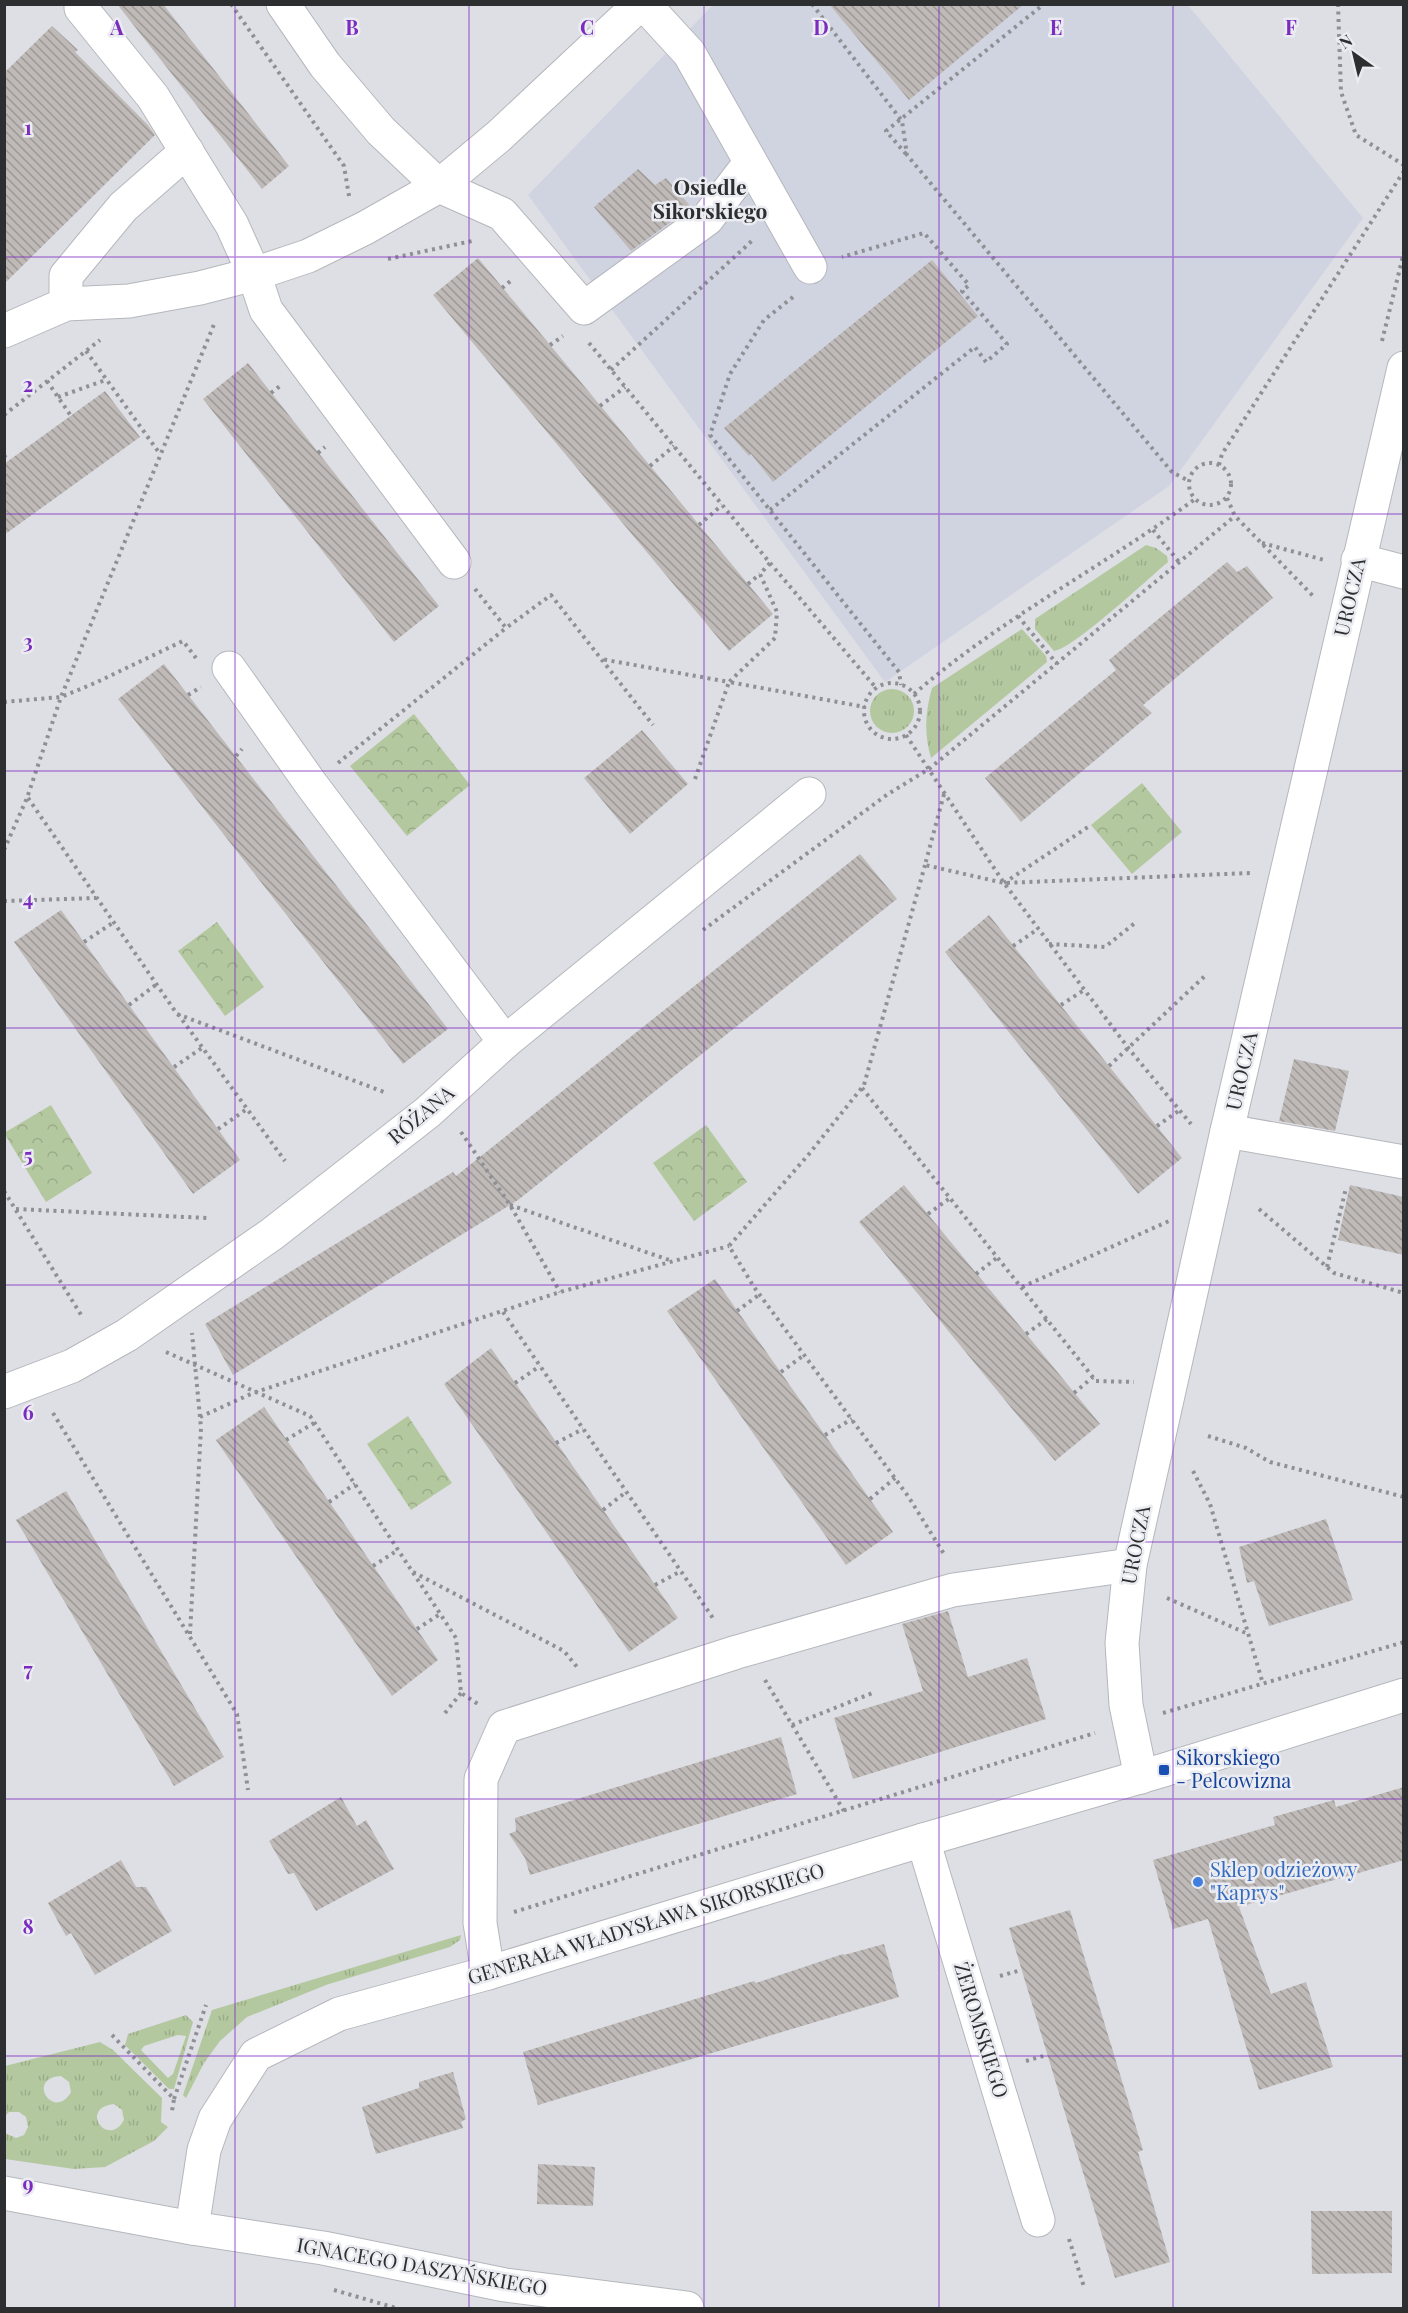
<svg xmlns="http://www.w3.org/2000/svg" width="1408" height="2313" font-family="'Playfair Display',serif">
<style>
.built{fill:#d0d3e0}
.grass{fill:url(#grass-tufts);fill-rule:evenodd}
.forest{fill:url(#forest-crowns)}
.building{fill:url(#building-back-hatch)}
.lines{fill:none;stroke-linecap:round;stroke-linejoin:round}
.minor-casing{stroke:#b5b7bc;stroke-width:35}
.major-casing{stroke:#b5b7bc;stroke-width:35}
.path{stroke:#8f9095;stroke-width:4;stroke-dasharray:3 4.5;stroke-linecap:butt}
.minor{stroke:#fff;stroke-width:33}
.major{stroke:#fff;stroke-width:33}
.grid{fill:none;stroke:#7b2cbf;stroke-width:1.5;stroke-opacity:0.55}
.transit-dot{fill:#1a4fb4;stroke:#ebecf2;stroke-width:2}
.shop-dot{fill:#3f7fe0;stroke:#ebecf2;stroke-width:2}
.labels{text-anchor:middle;stroke-width:5;stroke-linejoin:round;paint-order:stroke}
.street-label{font-size:20px;fill:#2d2e30;stroke:#ebecf2}
.transit-label{font-size:20px;fill:#164399;stroke:#ebecf2;text-anchor:start}
.shop-label{font-size:20px;fill:#366cbe;stroke:#ebecf2;text-anchor:start}
.neighbourhood-label{font-size:21px;font-weight:bold;fill:#2d2e30;stroke:#ebecf2}
.grid-label{font-size:20px;text-anchor:middle;font-weight:bold;fill:#7b2cbf;stroke:#ebecf2;stroke-width:5;stroke-linejoin:round;paint-order:stroke}
</style>
<defs>
<pattern id="grass-tufts" width="24" height="20" patternUnits="userSpaceOnUse" patternTransform="scale(1.5)"><rect width="24" height="20" fill="#b4c89f"/><path d="M3 7l-1-3M5 7V3M7 7l1-3M15 17l-1-3M17 17v-4M19 17l1-3" fill="none" stroke="#9bac89"/></pattern>
<pattern id="forest-crowns" width="20" height="18" patternUnits="userSpaceOnUse" patternTransform="scale(1.5)"><rect width="20" height="18" fill="#b4c89f"/><path d="M2 6a3 3 0 1 1 6 0M12 15a3 3 0 1 1 6 0" fill="none" stroke="#9bac89"/></pattern>
<pattern id="building-back-hatch" width="6" height="6" patternUnits="userSpaceOnUse" patternTransform="scale(1.5)"><rect width="6" height="6" fill="#bfbab7"/><path d="M-1 5l2 2M0 0l6 6M5-1l2 2" fill="none" stroke="#9c9895"/></pattern>
</defs>
<rect width="100%" height="100%" fill="#dddfe5"/>
<path class="built" d="M 1187,4 L 1363,218 L 1169,486 L 885,682 L 528,195 L 713,5 Z"/>
<g class="grass">
<path d="M 1146,545 L 1156,548 L 1167,556 L 1168,562 C 1149,578 1073,649 1054,651 L 1035,629 L 1035,619 Z"/>
<path d="M 1022,629 L 1046,656 L 1047,662 L 931,758 C 924,734 925,712 932,688 Z"/>
<circle cx="892" cy="711" r="22"/>
<path d="M 461,1935 L 460,1940 L 450,1947 L 326,1985 L 247,2017 L 220,2041 L 204,2063 L 186,2098 L 183,2095 L 212,2010 Z"/>
<path d="M 186,2015 L 193,2022 L 174,2089 L 169,2089 L 125,2045 L 128,2034 ZM 178,2035 L 186,2036 L 173,2074 L 168,2078 L 141,2050 L 144,2046 Z"/>
<path d="M 100,2042 L 113,2050 L 162,2098 L 161,2122 L 168,2127 L 154,2141 L 105,2167 L 74,2169 L 5,2159 L 5,2133 L 16,2138 L 24,2135 L 28,2127 L 26,2117 L 19,2112 L 9,2112 L 5,2116 L 5,2066 ZM 61,2076 L 69,2082 L 71,2092 C 54,2122 25,2078 61,2076 ZM 114,2104 L 122,2110 L 124,2120 C 108,2149 78,2108 114,2104 Z"/>
</g>
<g class="forest">
<path d="M 414,714 L 470,785 L 407,836 L 350,766 Z"/>
<path d="M 1142,783 L 1182,832 L 1132,874 L 1091,825 Z"/>
<path d="M 217,922 L 264,987 L 225,1016 L 178,951 Z"/>
<path d="M 51,1105 L 92,1173 L 46,1202 L 4,1133 Z"/>
<path d="M 706,1125 L 747,1182 L 694,1221 L 653,1163 Z"/>
<path d="M 408,1416 L 452,1483 L 411,1510 L 367,1444 Z"/>
</g>
<g class="building">
<path d="M 117,4 L 163,4 L 289,166 L 262,189 Z"/>
<path d="M 829,4 L 1024,4 L 909,100 Z"/>
<path d="M 52,26 L 78,50 L 75,52 L 148,125 L 155,135 L 4,284 L 4,73 Z"/>
<path d="M 638,169 L 655,185 L 666,178 L 691,207 L 631,251 L 594,207 Z"/>
<path d="M 478,258 L 773,614 L 729,651 L 433,295 Z"/>
<path d="M 932,260 L 978,316 L 773,482 L 751,454 L 749,456 L 724,428 Z"/>
<path d="M 248,363 L 439,606 L 394,642 L 203,399 Z"/>
<path d="M 105,391 L 140,437 L 4,535 L 4,464 Z"/>
<path d="M 1227,562 L 1237,572 L 1247,566 L 1273,598 L 1143,705 L 1152,713 L 1021,822 L 985,778 L 1116,670 L 1109,660 Z"/>
<path d="M 164,664 L 448,1029 L 403,1064 L 118,699 Z"/>
<path d="M 642,730 L 688,784 L 630,834 L 584,778 Z"/>
<path d="M 860,854 L 897,899 L 518,1200 L 233,1375 L 205,1324 L 453,1172 L 456,1176 Z"/>
<path d="M 61,910 L 240,1160 L 193,1194 L 14,942 Z"/>
<path d="M 989,915 L 1182,1158 L 1138,1194 L 945,952 Z"/>
<path d="M 1294,1059 L 1349,1071 L 1335,1131 L 1279,1121 Z"/>
<path d="M 904,1185 L 1100,1424 L 1055,1461 L 859,1222 Z"/>
<path d="M 1350,1185 L 1404,1197 L 1404,1255 L 1338,1240 Z"/>
<path d="M 715,1279 L 893,1532 L 846,1565 L 667,1311 Z"/>
<path d="M 491,1348 L 678,1618 L 629,1652 L 444,1384 Z"/>
<path d="M 264,1407 L 438,1660 L 392,1696 L 216,1440 Z"/>
<path d="M 66,1491 L 224,1757 L 174,1786 L 16,1520 Z"/>
<path d="M 1326,1519 L 1353,1600 L 1269,1626 L 1254,1581 L 1247,1583 L 1239,1547 Z"/>
<path d="M 948,1611 L 968,1677 L 1027,1658 L 1046,1719 L 853,1779 L 834,1718 L 923,1691 L 902,1624 Z"/>
<path d="M 781,1737 L 797,1794 L 530,1875 L 525,1858 L 509,1834 L 516,1831 L 515,1818 Z"/>
<path d="M 1404,1787 L 1404,1860 L 1239,1907 L 1271,1994 L 1306,1982 L 1333,2067 L 1259,2090 L 1208,1919 L 1173,1929 L 1153,1860 L 1275,1825 L 1273,1817 L 1334,1800 L 1336,1807 Z"/>
<path d="M 341,1797 L 357,1826 L 366,1820 L 394,1869 L 316,1911 L 294,1873 L 288,1874 L 269,1841 Z"/>
<path d="M 121,1860 L 136,1887 L 146,1887 L 172,1931 L 95,1975 L 71,1933 L 66,1936 L 48,1903 Z"/>
<path d="M 1070,1910 L 1143,2150 L 1138,2152 L 1170,2262 L 1115,2278 L 1009,1928 Z"/>
<path d="M 884,1944 L 899,1997 L 538,2105 L 523,2052 L 754,1981 L 756,1983 L 843,1954 L 844,1955 Z"/>
<path d="M 453,2072 L 466,2119 L 461,2122 L 463,2128 L 376,2154 L 362,2107 L 419,2088 L 419,2082 Z"/>
<path d="M 538,2164 L 595,2167 L 593,2206 L 537,2204 Z"/>
<path d="M 1311,2211 L 1392,2211 L 1392,2273 L 1312,2274 Z"/>
</g>
<g class="lines">
<g class="minor-casing">
<g id="minor">
<path d="M 283,4 L 325,65 L 381,131 L 439,186 L 502,214 L 584,308 L 707,219 L 750,163"/>
<path d="M 644,4 L 689,53 L 810,267"/>
<path d="M 81,8 L 153,97 L 232,225 L 254,274 L 266,310 L 454,562"/>
<path d="M 66,304 L 66,276 L 123,207 L 187,151"/>
<path d="M 4,331 L 66,304 L 129,301 L 200,288 L 254,274 L 308,256 L 365,228 L 439,186 L 499,136 L 640,4"/>
<path d="M 1358,560 L 1404,572"/>
<path d="M 229,668 L 311,784 L 505,1042"/>
<path d="M 1227,1131 L 1404,1162"/>
<path d="M 4,1392 L 72,1366 L 127,1335 L 272,1234 L 428,1112 L 505,1042 L 809,794"/>
<path d="M 1141,1777 L 1126,1705 L 1122,1643 L 1130,1565 L 1227,1131 L 1404,368"/>
<path d="M 923,1840 L 1038,2220"/>
<path d="M 488,1973 L 480,1923 L 481,1779 L 504,1727 L 737,1652 L 953,1590 L 1130,1565"/>
<path d="M 192,2228 L 204,2150 L 215,2119 L 256,2055 L 339,2014 L 488,1973 L 923,1840 L 1164,1770 L 1404,1695"/>
</g>
</g>
<g class="major-casing">
<path id="major" d="M 4,2193 L 192,2228 L 323,2248 L 505,2285 L 687,2308"/>
</g>
<g class="path">
<path d="M 231,4 L 344,166 L 349,196"/>
<path d="M 812,4 L 902,121 L 907,155 L 1172,472 L 1189,481"/>
<path d="M 1338,4 L 1341,92 L 1356,135 L 1404,165"/>
<path d="M 906,154 L 886,131 L 1044,4"/>
<path d="M 388,259 L 472,241"/>
<path d="M 502,288 L 513,279"/>
<path d="M 793,297 L 764,320 L 730,374 L 710,435 L 899,672 L 901,685"/>
<path d="M 1382,341 L 1404,252"/>
<path d="M 589,343 L 770,563 L 760,574 L 777,612 L 775,638 L 729,682 L 601,659"/>
<path d="M 550,345 L 563,336"/>
<path d="M 86,351 L 160,454"/>
<path d="M 611,370 L 754,239"/>
<path d="M 47,381 L 71,416"/>
<path d="M 271,393 L 280,386"/>
<path d="M 58,397 L 106,380"/>
<path d="M 600,406 L 625,387"/>
<path d="M 4,415 L 100,340"/>
<path d="M 318,453 L 325,447"/>
<path d="M 4,455 L 8,461"/>
<circle cx="1210" cy="484" r="21"/>
<path d="M 1219,465 L 1222,454 L 1404,171"/>
<path d="M 650,466 L 674,446"/>
<path d="M 1227,498 L 1235,516 L 1314,597"/>
<path d="M 770,510 L 975,347 L 986,362 L 1007,344 L 962,291 L 969,285 L 924,233 L 842,257"/>
<path d="M 699,525 L 722,505"/>
<path d="M 1153,530 L 1179,562"/>
<path d="M 1262,543 L 1324,560"/>
<path d="M 770,563 L 877,689"/>
<path d="M 748,584 L 760,574"/>
<path d="M 475,589 L 506,628 L 551,595 L 653,725"/>
<path d="M 1018,616 L 1057,664"/>
<circle cx="892" cy="711" r="28"/>
<path d="M 914,694 C 1000,619 1103,567 1195,499"/>
<path d="M 188,695 L 201,687"/>
<path d="M 4,702 L 61,697 L 95,683 L 183,641 L 196,658"/>
<path d="M 906,735 L 1004,883 L 1129,1049 L 1191,1124"/>
<path d="M 236,756 L 242,749"/>
<path d="M 338,763 L 506,628"/>
<path d="M 695,779 L 729,682 L 865,707"/>
<path d="M 944,794 L 925,865 L 1004,883 L 1250,873"/>
<path d="M 28,798 L 177,1014 L 384,1092"/>
<path d="M 4,850 L 27,798 L 61,697 L 215,322"/>
<path d="M 925,865 L 864,1085 L 809,1154 L 729,1246 L 754,1287 L 908,1496 L 944,1554"/>
<path d="M 1004,883 L 1091,825"/>
<path d="M 4,901 L 96,898"/>
<path d="M 703,930 L 888,794 L 929,769 L 1235,516"/>
<path d="M 84,942 L 114,922"/>
<path d="M 1049,944 L 1105,947 L 1135,923"/>
<path d="M 1013,946 L 1038,929"/>
<path d="M 129,1005 L 157,984"/>
<path d="M 1061,1005 L 1084,990"/>
<path d="M 178,1014 L 285,1161"/>
<path d="M 1109,1066 L 1207,974"/>
<path d="M 174,1067 L 202,1048"/>
<path d="M 862,1088 L 1096,1381 L 1134,1382"/>
<path d="M 1157,1126 L 1180,1110"/>
<path d="M 218,1129 L 247,1109"/>
<path d="M 461,1132 L 510,1205 L 560,1292"/>
<path d="M 4,1191 L 83,1318"/>
<path d="M 510,1205 L 672,1261"/>
<path d="M 16,1209 L 207,1218"/>
<path d="M 1259,1209 L 1334,1273 L 1404,1293"/>
<path d="M 928,1214 L 950,1198"/>
<path d="M 1327,1267 L 1346,1188"/>
<path d="M 976,1274 L 998,1257"/>
<path d="M 1022,1287 L 1169,1221"/>
<path d="M 737,1311 L 760,1294"/>
<path d="M 503,1312 L 715,1621"/>
<path d="M 1026,1334 L 1047,1319"/>
<path d="M 166,1352 L 310,1416 L 456,1638 L 461,1693 L 478,1704"/>
<path d="M 781,1372 L 804,1355"/>
<path d="M 515,1383 L 540,1366"/>
<path d="M 1074,1393 L 1093,1377"/>
<path d="M 53,1413 L 237,1714 L 248,1790"/>
<path d="M 200,1417 L 253,1393 L 560,1292 L 729,1246"/>
<path d="M 825,1435 L 852,1419"/>
<path d="M 1208,1436 L 1246,1448 L 1270,1462 L 1404,1497"/>
<path d="M 286,1440 L 314,1423"/>
<path d="M 556,1443 L 583,1429"/>
<path d="M 1193,1471 L 1210,1504 L 1263,1684"/>
<path d="M 870,1499 L 895,1478"/>
<path d="M 329,1502 L 355,1484"/>
<path d="M 603,1510 L 626,1492"/>
<path d="M 373,1566 L 398,1550"/>
<path d="M 413,1572 L 564,1651 L 577,1667"/>
<path d="M 655,1585 L 681,1571"/>
<path d="M 1167,1598 L 1248,1634"/>
<path d="M 417,1629 L 440,1614"/>
<path d="M 190,1634 L 201,1428 L 192,1333"/>
<path d="M 765,1680 L 844,1811"/>
<path d="M 445,1713 L 461,1693"/>
<path d="M 1163,1713 L 1404,1642"/>
<path d="M 792,1725 L 875,1692"/>
<path d="M 514,1912 L 1095,1733"/>
<path d="M 1000,1976 L 1021,1970"/>
<path d="M 112,2035 L 174,2099 L 172,2111"/>
<path d="M 1026,2061 L 1047,2055"/>
<path d="M 174,2099 L 206,2005"/>
<path d="M 1069,2239 L 1084,2287"/>
<path d="M 334,2290 L 396,2308"/>
</g>
<use href="#minor" class="minor"/>
<use href="#major" class="major"/>
</g>
<path class="grid" d="M 235,4 L 235,2308M 469,4 L 469,2308M 704,4 L 704,2308M 939,4 L 939,2308M 1173,4 L 1173,2308M 4,257 L 1404,257M 4,514 L 1404,514M 4,771 L 1404,771M 4,1028 L 1404,1028M 4,1285 L 1404,1285M 4,1542 L 1404,1542M 4,1799 L 1404,1799M 4,2056 L 1404,2056"/>
<rect class="transit-dot" x="1158" y="1764" width="12" height="12" rx="3"/>
<circle class="shop-dot" cx="1198" cy="1882" r="6"/>
<g class="labels">
<g class="street-label">
<text transform="translate(1350 597) rotate(-77)" y="7">UROCZA</text>
<text transform="translate(1242 1071) rotate(-77)" y="7">UROCZA</text>
<text transform="translate(421 1115) rotate(-40)" y="7">RÓŻANA</text>
<text transform="translate(1136 1545) rotate(-79)" y="7">UROCZA</text>
<text transform="translate(646 1924) rotate(-17)" y="7">GENERAŁA WŁADYSŁAWA SIKORSKIEGO</text>
<text transform="translate(981 2030) rotate(73)" y="7">ŻEROMSKIEGO</text>
<text transform="translate(422 2267) rotate(10)" y="7">IGNACEGO DASZYŃSKIEGO</text>
</g>
<g class="transit-label">
<text x="1176" y="1765">Sikorskiego<tspan x="1176" dy="23">- Pelcowizna</tspan></text>
</g>
<g class="shop-label">
<text x="1210" y="1877">Sklep odzieżowy<tspan x="1210" dy="23">"Kaprys"</tspan></text>
</g>
<g class="neighbourhood-label">
<text x="710" y="195">Osiedle<tspan x="710" dy="24">Sikorskiego</tspan></text>
</g>
</g>
<g class="grid-label">
<text x="117" y="35">A</text>
<text x="352" y="35">B</text>
<text x="587" y="35">C</text>
<text x="821" y="35">D</text>
<text x="1056" y="35">E</text>
<text x="1291" y="35">F</text>
<text x="28" y="135">1</text>
<text x="28" y="392">2</text>
<text x="28" y="649">3</text>
<text x="28" y="906">4</text>
<text x="28" y="1163">5</text>
<text x="28" y="1420">6</text>
<text x="28" y="1677">7</text>
<text x="28" y="1934">8</text>
<text x="28" y="2191">9</text>
</g>
<rect width="1408" height="2313" fill="none" stroke="#2d2e30" stroke-width="12"/>
<g transform="translate(1354 54) rotate(326)" stroke="#ebecf2" stroke-width="4.5" paint-order="stroke">
<path d="M0-4.5L10 22L0 15L-10 22Z" fill="#2d2e30"/>
<text y="-9" font-size="16" font-weight="bold" text-anchor="middle" fill="#2d2e30">N</text>
</g>
</svg>
